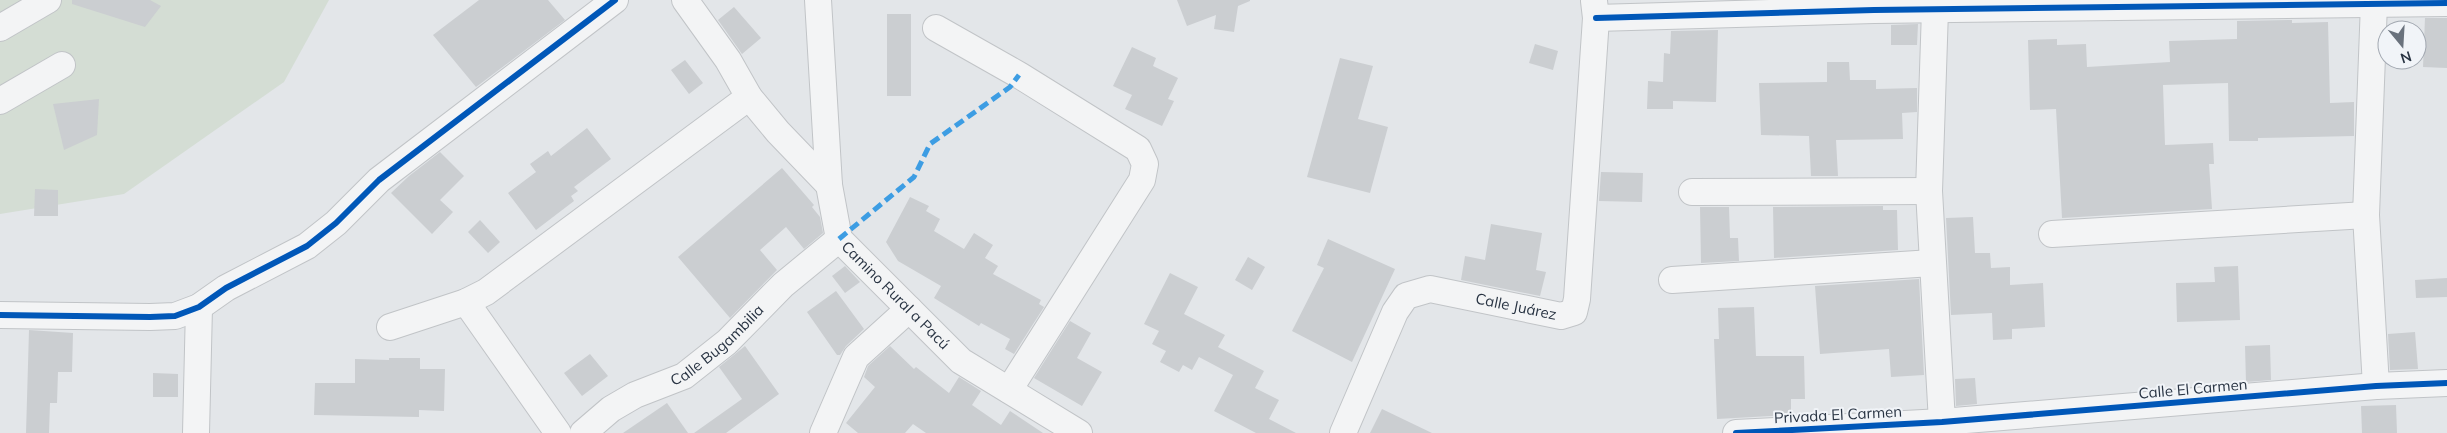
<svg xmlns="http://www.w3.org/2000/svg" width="2447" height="433" font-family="Mulish,sans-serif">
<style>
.green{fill:#d4ddd4}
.building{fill:#cbced1}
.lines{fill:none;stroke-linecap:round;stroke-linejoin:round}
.minor-casing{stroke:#c1c4c7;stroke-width:28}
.minor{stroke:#f3f4f5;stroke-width:26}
.quiet{stroke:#3d9de3;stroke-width:5;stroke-dasharray:10 5;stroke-linecap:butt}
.cycleway-casing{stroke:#f1f4f8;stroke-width:9}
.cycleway{stroke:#0057b8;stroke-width:6}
.labels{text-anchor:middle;stroke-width:4;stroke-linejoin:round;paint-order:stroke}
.street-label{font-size:15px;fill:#293443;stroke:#f1f4f8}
</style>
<rect width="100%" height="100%" fill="#e3e6e9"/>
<path class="green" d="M 0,0 L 329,0 L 284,82 L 124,194 L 0,214 Z"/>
<g class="building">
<path d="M 72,0 L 150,0 L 161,6 L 145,27 L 72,4 Z"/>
<path d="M 479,0 L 548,0 L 565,20 L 476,87 L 433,35 Z"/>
<path d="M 1177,0 L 1250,0 L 1250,1 L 1238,6 L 1234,32 L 1214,29 L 1216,15 L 1187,26 Z"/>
<path d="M 734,7 L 761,38 L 742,54 L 718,20 Z"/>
<rect x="887" y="14" width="24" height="82"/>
<path d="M 2425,18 L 2447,18 L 2447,68 L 2423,67 Z"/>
<path d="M 2292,20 L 2292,23 L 2328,22 L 2330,103 L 2354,102 L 2354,136 L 2258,138 L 2258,141 L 2229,141 L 2228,83 L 2163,85 L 2165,145 L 2213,143 L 2214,164 L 2209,164 L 2212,209 L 2062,218 L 2056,109 L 2030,110 L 2028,40 L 2057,39 L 2057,45 L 2086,44 L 2087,67 L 2170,62 L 2169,41 L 2237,39 L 2237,21 Z"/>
<path d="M 1918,24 L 1917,45 L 1891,45 L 1891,25 Z"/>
<path d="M 1718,30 L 1716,102 L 1673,101 L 1673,109 L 1647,109 L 1648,81 L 1663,82 L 1664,53 L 1670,54 L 1671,31 Z"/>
<path d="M 1535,44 L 1558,51 L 1553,70 L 1529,63 Z"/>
<path d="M 1132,47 L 1156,58 L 1153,66 L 1178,78 L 1168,99 L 1174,101 L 1162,126 L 1125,109 L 1132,95 L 1113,86 Z"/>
<path d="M 1340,58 L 1373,66 L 1358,119 L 1388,127 L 1370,193 L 1307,177 Z"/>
<path d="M 685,60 L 703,83 L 689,94 L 671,70 Z"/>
<path d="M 1827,62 L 1849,62 L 1850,80 L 1876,80 L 1876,89 L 1917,88 L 1917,112 L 1902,113 L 1903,139 L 1836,140 L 1838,176 L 1811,176 L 1809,136 L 1761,135 L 1759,83 L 1827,82 Z"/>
<path d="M 99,99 L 97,135 L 64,150 L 53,104 Z"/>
<path d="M 587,128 L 611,159 L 574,187 L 578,191 L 571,196 L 574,201 L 536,230 L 508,193 L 536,172 L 530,164 L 548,151 L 551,156 Z"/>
<path d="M 440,152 L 464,176 L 440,200 L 453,212 L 432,234 L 391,193 L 409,176 Z"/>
<path d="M 782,168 L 814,205 L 812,207 L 820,217 L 823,233 L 804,249 L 786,227 L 760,250 L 777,270 L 730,318 L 678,257 Z"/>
<path d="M 1601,172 L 1643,173 L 1642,202 L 1599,201 Z"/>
<path d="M 35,189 L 58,190 L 58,216 L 34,216 Z"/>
<path d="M 910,197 L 929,206 L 926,211 L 940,219 L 934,231 L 964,249 L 974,233 L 993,245 L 985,258 L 998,266 L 993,274 L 1041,300 L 1039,304 L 1044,307 L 1014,354 L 1005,349 L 1010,339 L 981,323 L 979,326 L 934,298 L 941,286 L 898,261 L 886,242 Z"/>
<path d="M 1883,206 L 1883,210 L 1897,210 L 1898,250 L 1774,258 L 1773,207 Z"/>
<path d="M 1700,207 L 1729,207 L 1730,238 L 1738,238 L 1739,261 L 1701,263 Z"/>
<path d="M 1973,217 L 1975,253 L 1990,253 L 1991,268 L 2010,267 L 2010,285 L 2043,283 L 2045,327 L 2012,329 L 2012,339 L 1993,340 L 1992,313 L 1951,315 L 1946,218 Z"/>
<path d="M 480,220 L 500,242 L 488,253 L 468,232 Z"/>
<path d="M 1491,224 L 1542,233 L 1536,270 L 1546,272 L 1540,296 L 1461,280 L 1465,256 L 1485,260 Z"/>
<path d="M 1328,239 L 1395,269 L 1352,362 L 1292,331 L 1324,268 L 1317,265 Z"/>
<path d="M 1248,257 L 1265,267 L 1252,290 L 1235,280 Z"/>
<path d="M 845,266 L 860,282 L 845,293 L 832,276 Z"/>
<path d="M 2238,266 L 2240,320 L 2177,322 L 2176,283 L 2215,282 L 2214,267 Z"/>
<path d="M 1170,273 L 1198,287 L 1184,314 L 1225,335 L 1218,347 L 1264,371 L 1255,388 L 1279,400 L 1269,419 L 1296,433 L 1256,433 L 1214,411 L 1233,375 L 1199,357 L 1192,370 L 1183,365 L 1179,372 L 1160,362 L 1166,351 L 1152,344 L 1159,331 L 1144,324 Z"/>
<path d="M 2447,278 L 2447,297 L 2416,298 L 2415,280 Z"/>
<path d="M 1919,279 L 1924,375 L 1891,377 L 1889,349 L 1820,354 L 1815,286 Z"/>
<path d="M 836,291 L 864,329 L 846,346 L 840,355 L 837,355 L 807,312 Z"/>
<path d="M 1754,307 L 1756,356 L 1804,356 L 1805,399 L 1791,399 L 1791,415 L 1717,419 L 1714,339 L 1719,339 L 1718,308 Z"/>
<path d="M 1070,321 L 1091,333 L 1077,358 L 1102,372 L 1082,406 L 1034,378 Z"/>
<path d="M 29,330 L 73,333 L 72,372 L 58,372 L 57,403 L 50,403 L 49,433 L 26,433 Z"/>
<path d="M 2415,332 L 2418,369 L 2390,370 L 2388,334 Z"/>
<path d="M 2270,345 L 2271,380 L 2246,382 L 2245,346 Z"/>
<path d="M 745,346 L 779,394 L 726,433 L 694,433 L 742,399 L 719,367 Z"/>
<path d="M 890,346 L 914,369 L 916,367 L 949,393 L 959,377 L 981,391 L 972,405 L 1001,425 L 1010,411 L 1043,433 L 926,433 L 913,424 L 905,433 L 858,433 L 846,423 L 875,387 L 864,377 L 868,366 Z"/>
<path d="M 590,354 L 608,376 L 582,396 L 564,373 Z"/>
<path d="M 389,358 L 420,358 L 420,369 L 445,369 L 444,411 L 419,410 L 419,417 L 314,415 L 315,383 L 355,383 L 355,359 L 389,360 Z"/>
<path d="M 153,373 L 178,374 L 178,397 L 153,397 Z"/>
<path d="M 1975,378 L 1977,404 L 1956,406 L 1955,379 Z"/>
<path d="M 667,403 L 688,433 L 623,433 Z"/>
<path d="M 2396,405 L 2397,433 L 2362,433 L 2361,406 Z"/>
<path d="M 1382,409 L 1432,433 L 1370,433 Z"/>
</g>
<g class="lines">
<g class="minor-casing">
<g id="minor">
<path d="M 685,0 L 728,60 L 749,97 L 778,132 L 829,185"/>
<path id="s1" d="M 818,0 L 829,185 L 839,239 L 961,361 L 1079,433"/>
<path d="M 2374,3 L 2366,215 L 2376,386"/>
<path d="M 1935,10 L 1929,191 L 1942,422"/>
<path d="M 1596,18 L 1874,10 L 2447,3"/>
<path d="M 0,28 L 48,0"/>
<path d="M 936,28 L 1019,75 L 1138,149 L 1145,164 L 1142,180 L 1009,390"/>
<path d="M 0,101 L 62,65"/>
<path d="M 1692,192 L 1929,191"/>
<path d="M 2052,234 L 2366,215"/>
<path d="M 1672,280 L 1932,263"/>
<path d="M 466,302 L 558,433"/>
<path d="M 0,315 L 150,317 L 175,316 L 199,307 L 226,288 L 307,246 L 336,223 L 379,180 L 615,0"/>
<path d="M 390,327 L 466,302 L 486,292 L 749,97"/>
<path d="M 196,433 L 199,307"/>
<path id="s2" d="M 583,433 L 611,409 L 635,395 L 684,376 L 727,342 L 783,285 L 839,239"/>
<path d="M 823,433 L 856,357 L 909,309"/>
<path id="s3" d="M 1343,433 L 1395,312 L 1406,296 L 1430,289 L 1561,316 L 1574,312 L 1577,299 L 1596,18 L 1594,1"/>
<path d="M 1736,433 L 1942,422 L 2376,386 L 2447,383"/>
</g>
</g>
<use href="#minor" class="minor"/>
<path class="quiet" d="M 839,239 L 914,177 L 930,144 L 1010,87 L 1019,75"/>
<g class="cycleway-casing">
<g id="cycleway">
<path d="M 1596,18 L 1874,10 L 2447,3"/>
<path d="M 0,315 L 150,317 L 175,316 L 199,307 L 226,288 L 307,246 L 336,223 L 379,180 L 615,0"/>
<path d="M 1736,433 L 1942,422 L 2376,386 L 2447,383"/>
</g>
</g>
<use href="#cycleway" class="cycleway"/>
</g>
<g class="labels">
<g class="street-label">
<text dy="5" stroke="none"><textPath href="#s1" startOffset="320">Camino Rural a Pacú</textPath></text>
<text dy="5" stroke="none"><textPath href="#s3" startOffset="264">Calle Juárez</textPath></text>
<text dy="5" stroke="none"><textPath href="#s2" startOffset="162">Calle Bugambilia</textPath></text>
<text transform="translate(2193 389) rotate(-5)" y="5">Calle El Carmen</text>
<text transform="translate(1838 415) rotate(-3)" y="5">Privada El Carmen</text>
</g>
</g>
<g transform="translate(2402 45) rotate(162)"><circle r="24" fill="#f1f4f8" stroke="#a1a7b0"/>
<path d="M0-4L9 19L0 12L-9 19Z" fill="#6a727d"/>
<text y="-8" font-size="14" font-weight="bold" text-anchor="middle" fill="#293443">N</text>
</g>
</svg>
